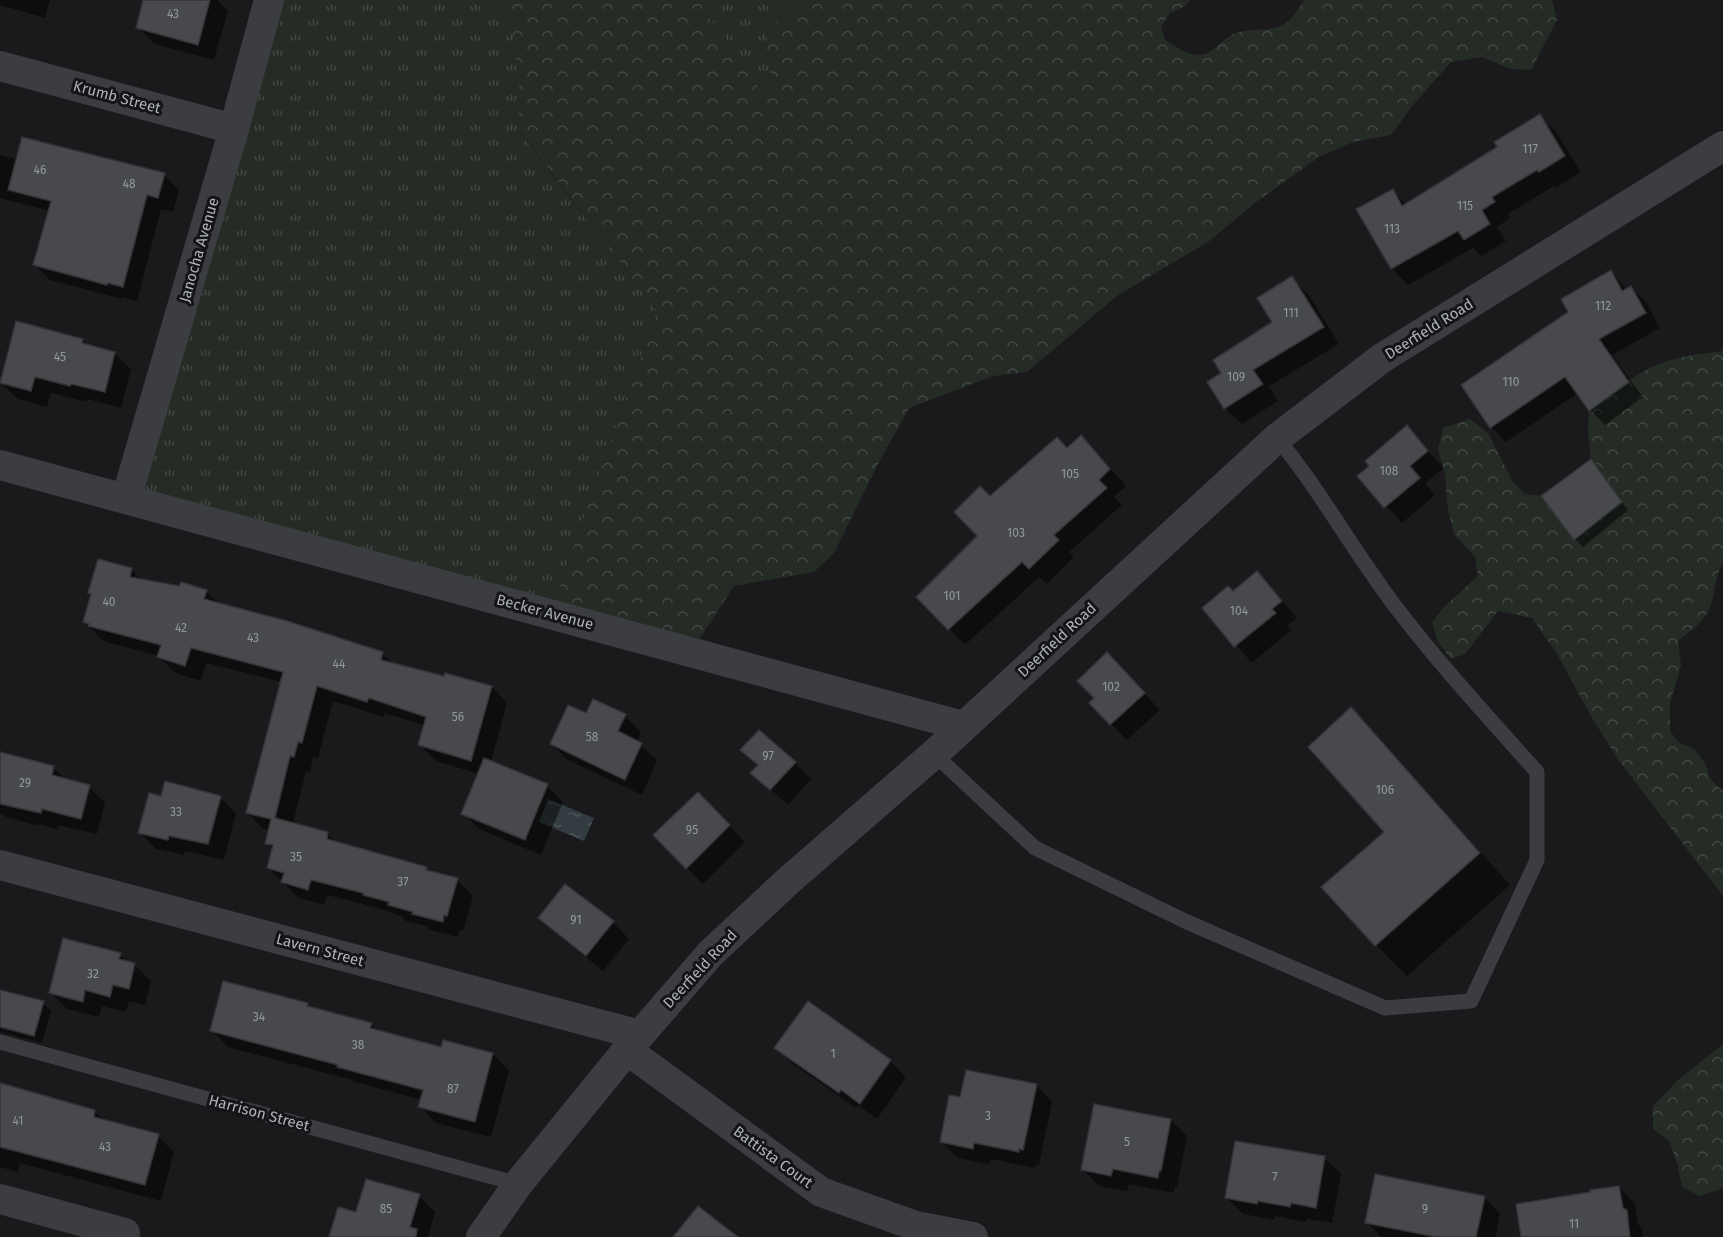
<svg xmlns="http://www.w3.org/2000/svg" width="1723" height="1237" font-family="'Fira Sans',sans-serif">
<style>
.grass{fill:url(#grass-tufts)}
.forest{fill:url(#forest-crowns)}
.water{fill:url(#water-ripples)}
.shadow{fill:#0007}
.building{fill:#47494c;stroke:#343538;stroke-width:1.5}
.lines{fill:none;stroke-linecap:round;stroke-linejoin:round}
.service{stroke:#3c3d41;stroke-width:15}
.minor{stroke:#3c3d41;stroke-width:30}
.labels{text-anchor:middle;stroke-width:6;stroke-linejoin:round;paint-order:stroke}
.number-label{font-size:12px;fill:#94989e}
.street-label{font-size:15px;fill:#aeb3ba;stroke:#151517}
</style>
<defs>
<pattern id="grass-tufts" width="24" height="20" patternUnits="userSpaceOnUse" patternTransform="scale(1.5)"><rect width="24" height="20" fill="#252c25"/><path d="M3 7l-1-3M5 7V3M7 7l1-3M15 17l-1-3M17 17v-4M19 17l1-3" fill="none" stroke="#424843"/></pattern>
<pattern id="forest-crowns" width="20" height="18" patternUnits="userSpaceOnUse" patternTransform="scale(1.5)"><rect width="20" height="18" fill="#252c25"/><path d="M2 6a3 3 0 1 1 6 0M12 15a3 3 0 1 1 6 0" fill="none" stroke="#424843"/></pattern>
<pattern id="water-ripples" width="26" height="14" patternUnits="userSpaceOnUse" patternTransform="scale(1.5)"><rect width="26" height="14" fill="#333c41"/><path d="M2 4q2-2 4 0t4 0M15 11q2-2 4 0t4 0" fill="none" stroke="#4e565a"/></pattern>
</defs>
<rect width="100%" height="100%" fill="#1a1a1c"/>
<g class="grass">
<path d="M 269,0 L 504,0 L 512,30 L 519,78 L 519,131 L 657,311 L 550,613 L 126,499 Z"/>
<path d="M 702,0 L 801,0 L 768,29 L 766,50 L 771,76 L 761,92 L 726,39 L 704,11 Z"/>
</g>
<g class="forest">
<path d="M 504,0 L 702,0 L 704,11 L 726,39 L 761,91 L 771,76 L 766,50 L 768,29 L 801,0 L 1190,0 L 1185,6 L 1169,14 L 1161,27 L 1165,40 C 1176,47 1185,54 1198,55 C 1213,55 1222,39 1234,34 C 1251,26 1272,34 1287,22 C 1294,17 1299,7 1304,0 L 1552,0 L 1557,20 L 1531,70 L 1511,69 L 1482,57 L 1451,62 L 1413,105 L 1391,135 L 1353,142 L 1319,157 L 1256,202 L 1208,242 L 1118,295 L 1027,372 L 993,376 L 909,408 L 877,466 L 834,553 L 814,572 L 734,586 L 691,652 L 550,613 L 657,311 L 519,130 L 519,78 L 512,30 Z"/>
<path d="M 1723,351 L 1723,563 C 1715,576 1715,591 1711,605 C 1706,621 1690,631 1678,641 L 1681,666 L 1670,703 L 1670,731 L 1678,742 L 1694,749 L 1705,763 L 1711,780 L 1723,791 L 1723,896 L 1619,761 L 1591,716 L 1557,654 L 1532,618 L 1498,611 L 1465,654 L 1451,659 L 1438,642 L 1432,622 L 1445,606 L 1478,576 L 1475,557 L 1454,534 L 1448,510 L 1445,474 L 1438,450 L 1443,428 L 1470,419 L 1488,433 L 1513,482 L 1525,494 L 1541,496 L 1574,540 L 1621,502 L 1591,459 L 1588,431 L 1589,411 C 1611,395 1633,374 1659,364 C 1679,356 1701,354 1723,351 Z"/>
<path d="M 1723,1044 L 1723,1188 L 1700,1196 L 1682,1187 L 1678,1166 L 1669,1141 L 1653,1129 L 1653,1106 L 1678,1080 Z"/>
</g>
<path class="water" d="M 548,799 L 594,818 L 584,841 L 539,822 Z"/>
<g class="shadow">
<path d="M 0,0 L 50,0 L 45,18 L 0,5 Z"/>
<path d="M 145,0 L 217,0 L 228,11 L 214,60 L 154,44 L 138,27 Z"/>
<path d="M 1539,116 L 1556,132 L 1581,172 L 1556,188 L 1554,186 L 1508,214 L 1510,218 L 1497,227 L 1506,241 L 1481,256 L 1473,248 L 1408,285 L 1392,269 L 1358,210 L 1392,191 L 1407,205 L 1499,147 Z"/>
<path d="M 0,155 L 18,159 L 164,175 L 179,190 L 173,212 L 161,209 L 137,301 L 122,297 L 122,299 L 50,280 L 35,265 L 50,211 L 0,198 Z"/>
<path d="M 1611,272 L 1627,290 L 1631,288 L 1646,302 L 1660,328 L 1612,355 L 1643,397 L 1605,425 L 1590,410 L 1578,393 L 1506,442 L 1491,427 L 1463,385 L 1570,312 Z"/>
<path d="M 1292,278 L 1308,294 L 1339,344 L 1269,386 L 1278,401 L 1242,424 L 1225,408 L 1223,373 L 1274,322 Z"/>
<path d="M 83,340 L 89,347 L 114,353 L 131,369 L 121,408 L 87,399 L 87,402 L 51,393 L 47,407 L 18,399 L 1,383 Z"/>
<path d="M 1406,427 L 1444,468 L 1425,483 L 1435,495 L 1402,523 L 1359,476 L 1371,466 Z"/>
<path d="M 1097,453 L 1126,486 L 1114,497 L 1122,505 L 1069,552 L 1074,557 L 1047,584 L 1039,577 L 965,645 L 918,597 L 979,536 L 990,498 Z"/>
<path d="M 1591,461 L 1628,510 L 1583,547 L 1575,539 Z"/>
<path d="M 131,569 L 143,581 L 206,591 L 219,604 L 382,653 L 394,665 L 492,687 L 507,703 L 491,762 L 547,786 L 563,802 L 541,855 L 479,829 L 463,813 L 479,774 L 436,761 L 420,745 L 425,726 L 385,713 L 383,717 L 333,701 L 318,758 L 313,757 L 310,772 L 306,771 L 293,823 L 328,834 L 338,844 L 426,868 L 431,872 L 457,880 L 473,896 L 463,931 L 460,930 L 458,937 L 430,930 L 426,926 L 406,921 L 401,916 L 378,908 L 327,895 L 324,905 L 299,898 L 268,868 L 273,850 L 267,843 L 270,830 L 263,829 L 248,813 L 282,682 L 206,663 L 201,681 L 175,673 L 159,656 L 106,642 L 100,638 L 84,622 Z"/>
<path d="M 1257,573 L 1297,618 L 1287,626 L 1291,630 L 1252,663 L 1204,608 L 1233,593 Z"/>
<path d="M 1123,671 L 1160,710 L 1127,740 L 1111,724 L 1096,698 Z"/>
<path d="M 1351,710 L 1382,741 L 1510,885 L 1407,976 L 1376,945 L 1386,833 Z"/>
<path d="M 587,715 L 625,716 L 641,732 L 637,742 L 657,760 L 642,795 L 568,760 L 551,744 Z"/>
<path d="M 742,750 L 795,763 L 811,779 L 788,805 L 752,773 L 758,766 Z"/>
<path d="M 0,753 L 53,767 L 67,781 L 89,787 L 105,803 L 97,834 L 58,825 L 57,829 L 39,824 L 39,826 L 6,817 L 0,813 Z"/>
<path d="M 698,794 L 745,842 L 703,884 L 655,836 Z"/>
<path d="M 220,797 L 236,814 L 224,860 L 185,851 L 184,855 L 156,849 L 139,832 L 162,798 Z"/>
<path d="M 540,918 L 613,922 L 629,939 L 603,971 L 557,934 Z"/>
<path d="M 120,954 L 128,963 L 134,964 L 151,981 L 145,1005 L 129,1001 L 126,1012 L 102,1006 L 99,1017 L 67,1009 L 51,993 Z"/>
<path d="M 0,992 L 43,1003 L 51,1011 L 42,1043 L 0,1032 Z"/>
<path d="M 307,1004 L 311,1008 L 371,1024 L 378,1031 L 442,1049 L 444,1042 L 493,1054 L 509,1071 L 491,1137 L 436,1123 L 420,1106 L 422,1100 L 355,1082 L 352,1080 L 228,1047 L 212,1031 Z"/>
<path d="M 776,1048 L 890,1061 L 906,1077 L 877,1119 L 858,1105 L 856,1108 L 793,1064 Z"/>
<path d="M 0,1085 L 95,1112 L 104,1121 L 158,1136 L 174,1152 L 161,1201 L 20,1163 L 18,1172 L 0,1167 Z"/>
<path d="M 1036,1085 L 1052,1102 L 1039,1165 L 1035,1165 L 1035,1168 L 990,1159 L 989,1164 L 958,1158 L 941,1142 L 961,1099 Z"/>
<path d="M 1171,1120 L 1187,1136 L 1177,1187 L 1175,1186 L 1174,1193 L 1129,1184 L 1127,1191 L 1099,1186 L 1083,1169 Z"/>
<path d="M 1324,1158 L 1341,1174 L 1332,1223 L 1307,1219 L 1306,1222 L 1275,1216 L 1274,1220 L 1243,1214 L 1227,1198 Z"/>
<path d="M 1619,1187 L 1635,1204 L 1638,1224 L 1642,1228 L 1643,1237 L 1523,1237 Z"/>
<path d="M 419,1196 L 435,1212 L 428,1237 L 331,1237 L 357,1214 Z"/>
<path d="M 1484,1197 L 1500,1214 L 1496,1237 L 1381,1237 L 1367,1222 Z"/>
</g>
<g class="building">
<path d="M 143,0 L 210,0 L 198,45 L 136,28 Z"/>
<path d="M 1540,114 L 1565,156 L 1539,172 L 1537,170 L 1492,197 L 1495,202 L 1482,210 L 1490,224 L 1464,240 L 1458,231 L 1391,269 L 1356,209 L 1393,189 L 1402,206 L 1497,147 L 1494,142 Z"/>
<path d="M 22,137 L 165,173 L 158,198 L 147,195 L 123,287 L 108,283 L 107,285 L 33,265 L 51,201 L 8,190 Z"/>
<path d="M 1611,270 L 1622,291 L 1631,286 L 1646,313 L 1599,339 L 1629,382 L 1589,411 L 1565,377 L 1490,428 L 1461,385 L 1568,312 L 1561,299 Z"/>
<path d="M 1292,276 L 1324,327 L 1253,370 L 1263,384 L 1224,409 L 1207,382 L 1221,373 L 1213,360 L 1272,322 L 1257,298 Z"/>
<path d="M 16,321 L 83,339 L 82,343 L 115,352 L 105,392 L 71,384 L 70,386 L 35,377 L 31,391 L 0,383 Z"/>
<path d="M 1407,425 L 1428,451 L 1410,466 L 1420,478 L 1384,508 L 1357,476 L 1369,466 L 1365,461 Z"/>
<path d="M 1081,435 L 1110,469 L 1099,480 L 1107,488 L 1054,535 L 1059,540 L 1029,569 L 1022,562 L 948,630 L 916,597 L 977,536 L 954,512 L 980,486 L 990,496 L 1057,437 L 1067,448 Z"/>
<path d="M 1591,459 L 1622,502 L 1574,540 L 1541,496 Z"/>
<path d="M 98,559 L 132,568 L 130,577 L 179,586 L 181,582 L 207,590 L 204,599 L 287,621 L 383,652 L 381,660 L 444,676 L 445,673 L 492,686 L 471,761 L 418,745 L 426,717 L 369,698 L 367,702 L 317,686 L 302,743 L 298,742 L 294,757 L 290,756 L 275,818 L 328,832 L 327,839 L 427,867 L 426,870 L 458,878 L 447,916 L 444,915 L 443,922 L 412,914 L 413,912 L 388,905 L 389,902 L 363,895 L 363,893 L 311,880 L 308,890 L 281,882 L 284,873 L 267,868 L 273,845 L 265,844 L 271,819 L 246,813 L 283,672 L 191,648 L 185,666 L 157,657 L 161,645 L 88,626 L 89,624 L 83,622 L 91,594 L 88,593 Z"/>
<path d="M 1257,571 L 1282,601 L 1272,609 L 1276,613 L 1234,647 L 1202,608 L 1228,586 L 1233,591 Z"/>
<path d="M 1107,652 L 1145,693 L 1110,725 L 1089,703 L 1094,698 L 1077,681 Z"/>
<path d="M 593,699 L 626,714 L 618,731 L 642,743 L 625,780 L 550,744 L 568,705 L 586,713 Z"/>
<path d="M 1351,707 L 1480,853 L 1375,946 L 1321,887 L 1384,832 L 1308,747 Z"/>
<path d="M 759,730 L 796,762 L 770,790 L 750,773 L 758,765 L 740,750 Z"/>
<path d="M 0,752 L 54,766 L 52,775 L 90,785 L 81,819 L 42,809 L 41,813 L 0,804 Z"/>
<path d="M 484,758 L 548,784 L 525,840 L 461,814 Z"/>
<path d="M 165,781 L 221,796 L 208,844 L 169,836 L 168,840 L 138,833 L 149,793 L 161,796 Z"/>
<path d="M 698,792 L 730,825 L 686,869 L 653,835 Z"/>
<path d="M 565,884 L 614,921 L 586,956 L 538,918 Z"/>
<path d="M 63,938 L 121,953 L 119,959 L 135,963 L 129,989 L 113,985 L 110,997 L 85,990 L 83,1002 L 49,993 Z"/>
<path d="M 223,981 L 308,1003 L 307,1006 L 372,1023 L 370,1028 L 441,1047 L 443,1040 L 493,1053 L 475,1122 L 418,1107 L 423,1090 L 337,1067 L 338,1065 L 210,1031 Z"/>
<path d="M 0,990 L 44,1001 L 34,1036 L 0,1027 Z"/>
<path d="M 808,1001 L 891,1060 L 860,1104 L 841,1090 L 839,1093 L 774,1048 Z"/>
<path d="M 966,1070 L 1037,1084 L 1023,1150 L 1019,1149 L 1019,1152 L 974,1143 L 973,1149 L 940,1142 L 949,1095 L 960,1097 Z"/>
<path d="M 0,1083 L 95,1110 L 94,1117 L 159,1134 L 145,1185 L 0,1147 Z"/>
<path d="M 1094,1104 L 1171,1119 L 1161,1171 L 1159,1171 L 1158,1178 L 1113,1169 L 1111,1176 L 1081,1170 Z"/>
<path d="M 1235,1141 L 1325,1156 L 1316,1208 L 1291,1203 L 1290,1207 L 1258,1201 L 1257,1204 L 1225,1198 Z"/>
<path d="M 1375,1174 L 1485,1196 L 1476,1237 L 1436,1237 L 1365,1223 Z"/>
<path d="M 366,1179 L 420,1194 L 410,1227 L 417,1229 L 416,1237 L 329,1237 L 338,1207 L 356,1212 Z"/>
<path d="M 1619,1186 L 1623,1208 L 1627,1210 L 1630,1237 L 1521,1237 L 1516,1204 L 1590,1192 L 1590,1190 Z"/>
<path d="M 698,1206 L 738,1237 L 673,1237 Z"/>
</g>
<g class="lines">
<g class="service">
<path d="M 934,754 L 1035,848 L 1187,922 L 1385,1008 L 1471,1001 L 1537,860 L 1537,772 C 1489,718 1439,664 1395,606 C 1353,551 1321,491 1277,438"/>
<path d="M 0,1042 L 518,1184"/>
</g>
<g class="minor">
<path d="M 0,66 L 234,129"/>
<path d="M 0,465 L 963,726"/>
<path d="M 126,499 L 234,129 L 269,0"/>
<path d="M 0,865 L 640,1035"/>
<path d="M 627,1050 L 821,1192 L 916,1226 L 973,1237"/>
<path d="M 0,1199 L 125,1233"/>
<path d="M 481,1237 L 518,1184 L 627,1050 L 710,954 L 787,882 L 934,754 L 1277,438 L 1382,358 L 1723,146"/>
</g>
</g>
<g class="labels">
<g class="number-label">
<text x="173" y="18">43</text>
<text x="1530" y="153">117</text>
<text x="40" y="174">46</text>
<text x="129" y="188">48</text>
<text x="1465" y="210">115</text>
<text x="1392" y="233">113</text>
<text x="1603" y="310">112</text>
<text x="1291" y="317">111</text>
<text x="60" y="361">45</text>
<text x="1236" y="381">109</text>
<text x="1511" y="386">110</text>
<text x="1389" y="475">108</text>
<text x="1070" y="478">105</text>
<text x="1016" y="537">103</text>
<text x="952" y="600">101</text>
<text x="109" y="606">40</text>
<text x="1239" y="615">104</text>
<text x="181" y="632">42</text>
<text x="253" y="642">43</text>
<text x="339" y="668">44</text>
<text x="1111" y="691">102</text>
<text x="458" y="721">56</text>
<text x="592" y="741">58</text>
<text x="768" y="760">97</text>
<text x="25" y="787">29</text>
<text x="1385" y="794">106</text>
<text x="176" y="816">33</text>
<text x="692" y="834">95</text>
<text x="296" y="861">35</text>
<text x="403" y="886">37</text>
<text x="576" y="924">91</text>
<text x="93" y="978">32</text>
<text x="259" y="1021">34</text>
<text x="358" y="1049">38</text>
<text x="833" y="1058">1</text>
<text x="453" y="1093">87</text>
<text x="988" y="1120">3</text>
<text x="18" y="1125">41</text>
<text x="1127" y="1146">5</text>
<text x="105" y="1151">43</text>
<text x="1275" y="1181">7</text>
<text x="386" y="1213">85</text>
<text x="1425" y="1213">9</text>
<text x="1574" y="1228">11</text>
</g>
<g class="street-label">
<text transform="translate(117 97) rotate(15)" y="5">Krumb Street</text>
<text transform="translate(199 250) rotate(-74)" y="5">Janocha Avenue</text>
<text transform="translate(1429 329) rotate(-32)" y="5">Deerfield Road</text>
<text transform="translate(545 612) rotate(15)" y="5">Becker Avenue</text>
<text transform="translate(1057 640) rotate(-43)" y="5">Deerfield Road</text>
<text transform="translate(320 950) rotate(15)" y="5">Lavern Street</text>
<text transform="translate(700 969) rotate(-47)" y="5">Deerfield Road</text>
<text transform="translate(259 1113) rotate(15)" y="5">Harrison Street</text>
<text transform="translate(773 1157) rotate(36)" y="5">Battista Court</text>
</g>
</g>
</svg>
